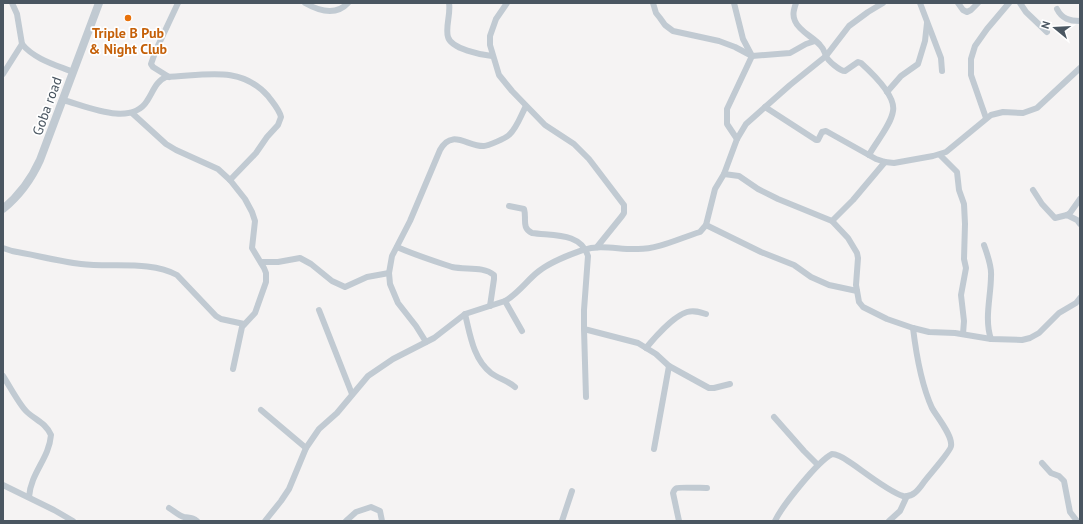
<svg xmlns="http://www.w3.org/2000/svg" width="1083" height="524" font-family="'PT Sans',sans-serif">
<style>
.lines{fill:none;stroke-linecap:round;stroke-linejoin:round}
.minor{stroke:#c1cad2;stroke-width:6}
.tertiary{stroke:#c1cad2;stroke-width:8}
.food-dot{fill:#e8710a;stroke:#fff;stroke-width:1.5}
.labels{text-anchor:middle;stroke-width:3.5;stroke-linejoin:round;paint-order:stroke}
.food-label{font-size:14px;font-weight:bold;fill:#c56008;stroke:#fff}
.street-label{font-size:14px;fill:#4a5661;stroke:#fff}
</style>
<rect width="100%" height="100%" fill="#f5f3f3"/>
<g class="lines">
<g class="minor">
<path d="M 12,3 L 17,14 L 22,44 C 34,59 56,65 73,72"/>
<path d="M 305,3 C 319,11 336,16 348,3"/>
<path d="M 449,3 C 451,14 445,27 448,37 C 451,49 482,55 492,56"/>
<path d="M 507,3 L 496,19 L 490,36 L 490,45 L 499,75 L 512,91 L 545,125 L 574,144 L 589,159 L 624,205 L 624,213 L 622,216 L 597,247"/>
<path d="M 653,3 L 656,13 L 660,18 L 665,25 L 673,31 L 719,41 L 735,47 L 752,56 L 790,53 L 806,44 L 815,41"/>
<path d="M 734,3 L 743,39 L 752,56 L 727,109 L 727,124 L 737,139"/>
<path d="M 796,3 C 794,9 792,15 795,21 C 799,31 813,37 820,45 C 824,49 824,51 826,56 C 828,61 840,71 845,71 L 858,62 L 861,63 C 872,73 896,96 893,111 C 891,125 876,142 869,155"/>
<path d="M 920,3 L 941,58 L 942,71"/>
<path d="M 958,3 L 963,10 L 967,12 L 971,10 L 978,3"/>
<path d="M 1020,3 L 1026,12 L 1047,32"/>
<path d="M 1057,9 C 1062,19 1070,21 1080,21"/>
<path d="M 3,74 L 22,44"/>
<path d="M 169,77 L 153,67 L 151,64 L 156,50 L 178,3"/>
<path d="M 887,92 L 901,76 L 918,64 L 925,41 L 927,23"/>
<path d="M 63,100 C 86,106 131,127 147,101 C 153,92 156,81 166,77 C 202,76 240,64 268,96 C 273,103 279,109 281,117 L 278,125 L 267,137 L 256,153 L 230,180"/>
<path d="M 765,107 L 816,140 L 818,140 L 822,132 L 826,131 L 876,159 L 885,162 L 894,163 L 933,156 L 946,152 L 991,115 L 1003,112 L 1023,113 L 1037,108 L 1080,68"/>
<path d="M 132,113 L 166,144 L 176,150 L 218,169 L 230,180 L 245,199 L 252,212 L 255,221 L 252,248 L 264,268 L 266,273 L 266,282 L 255,313 L 242,327 L 233,369"/>
<path d="M 986,118 L 971,75 L 971,59 L 975,46 L 987,29 L 1009,3"/>
<path d="M 940,155 L 957,172 L 959,190 L 964,204 L 965,224 L 964,259 L 966,268 L 961,295 L 964,321 L 963,334"/>
<path d="M 724,174 L 739,176 L 758,189 L 778,199 L 832,221 L 848,238 L 857,253 L 858,258 L 856,285 L 859,302 L 863,307 L 887,319 L 913,328 L 929,332 L 955,333 L 991,339 L 1022,340 L 1030,338 L 1039,333 L 1059,313 L 1076,303 L 1080,298"/>
<path d="M 1033,190 L 1042,204 L 1055,218 L 1067,215 L 1077,220 L 1080,224"/>
<path d="M 509,206 L 524,209 C 527,218 521,228 532,233 C 552,236 581,232 588,256 L 584,310 L 584,329 L 638,343 L 656,354 L 669,366 L 709,388 L 714,388 L 730,384"/>
<path d="M 1067,215 L 1070,213 L 1080,199"/>
<path d="M 832,221 L 853,200 L 885,162"/>
<path d="M 706,225 L 761,252 L 794,265 L 811,277 L 829,285 L 857,291"/>
<path d="M 984,245 C 987,254 992,266 991,276 C 991,296 984,319 991,339"/>
<path d="M 397,247 C 415,255 434,261 452,267 C 466,270 483,266 494,275 L 494,279 L 490,306"/>
<path d="M 3,248 L 12,251 C 35,255 58,261 81,264 C 111,268 150,260 177,275 L 216,316 L 221,319 L 244,324"/>
<path d="M 261,262 L 278,262 L 300,258 L 311,264 L 332,281 L 345,287 L 367,277 L 389,273"/>
<path d="M 505,301 L 522,331"/>
<path d="M 319,310 L 352,394"/>
<path d="M 465,314 C 470,334 473,359 491,373 C 499,379 507,380 515,387"/>
<path d="M 584,329 L 586,397"/>
<path d="M 426,342 L 416,326 L 398,303 L 390,284 L 389,273 L 392,256 L 410,221 L 440,150 C 452,128 468,147 484,146 C 488,146 506,138 509,135 C 517,128 521,115 526,106"/>
<path d="M 646,348 C 655,337 674,316 687,312 C 694,310 700,312 706,314"/>
<path d="M 3,376 C 9,385 19,404 26,411 C 35,420 46,423 51,435 C 49,459 31,472 29,497"/>
<path d="M 261,410 L 306,448"/>
<path d="M 774,417 L 804,451 L 818,465"/>
<path d="M 654,449 L 669,366"/>
<path d="M 1042,463 L 1051,473 L 1059,476 L 1064,481 L 1070,512 L 1077,521"/>
<path d="M 3,485 L 54,510 L 73,521"/>
<path d="M 169,508 C 174,511 179,516 184,517 C 190,518 192,517 197,521"/>
<path d="M 265,521 L 281,501 L 289,489 L 306,448 L 319,429 L 337,413 L 368,376 L 393,359 L 434,338 L 465,314 L 505,301 C 519,293 527,280 539,271 C 552,261 569,255 583,250 C 601,244 620,250 638,249 C 659,249 680,238 700,232 L 706,225 L 715,189 L 724,174 L 737,139 L 746,124 L 790,85 L 826,56 L 849,26 L 868,12 L 883,3"/>
<path d="M 346,521 L 356,512 L 371,507 L 380,511 L 382,521"/>
<path d="M 562,521 L 572,491"/>
<path d="M 679,521 L 673,493 C 674,491 674,489 677,488 C 679,487 702,488 707,488"/>
<path d="M 775,521 C 782,506 818,461 832,454 C 839,454 845,459 851,463 C 863,471 889,492 903,496 C 913,498 919,489 924,482 C 929,475 951,451 951,446 C 953,436 937,417 932,408 C 922,386 916,353 913,328"/>
<path d="M 889,521 L 900,511 L 907,496"/>
</g>
<path class="tertiary" d="M 3,209 C 20,195 31,180 40,160 L 99,3"/>
</g>
<circle class="food-dot" cx="128" cy="18" r="4"/>
<g class="labels">
<g class="food-label">
<text x="128" y="38">Triple B Pub<tspan x="128" dy="16">&amp; Night Club</tspan></text>
</g>
<g class="street-label">
<text transform="translate(47 106) rotate(-70)" y="5">Goba road</text>
</g>
</g>
<rect width="1083" height="524" fill="none" stroke="#4a5661" stroke-width="8"/>
<g transform="translate(1055 28) rotate(288)" stroke="#ffffff" stroke-width="3" paint-order="stroke">
<path d="M0-3L7 15L0 10L-7 15Z" fill="#4a5661"/>
<text y="-6" font-size="11" font-weight="bold" text-anchor="middle" fill="#4a5661">N</text>
</g>
</svg>
